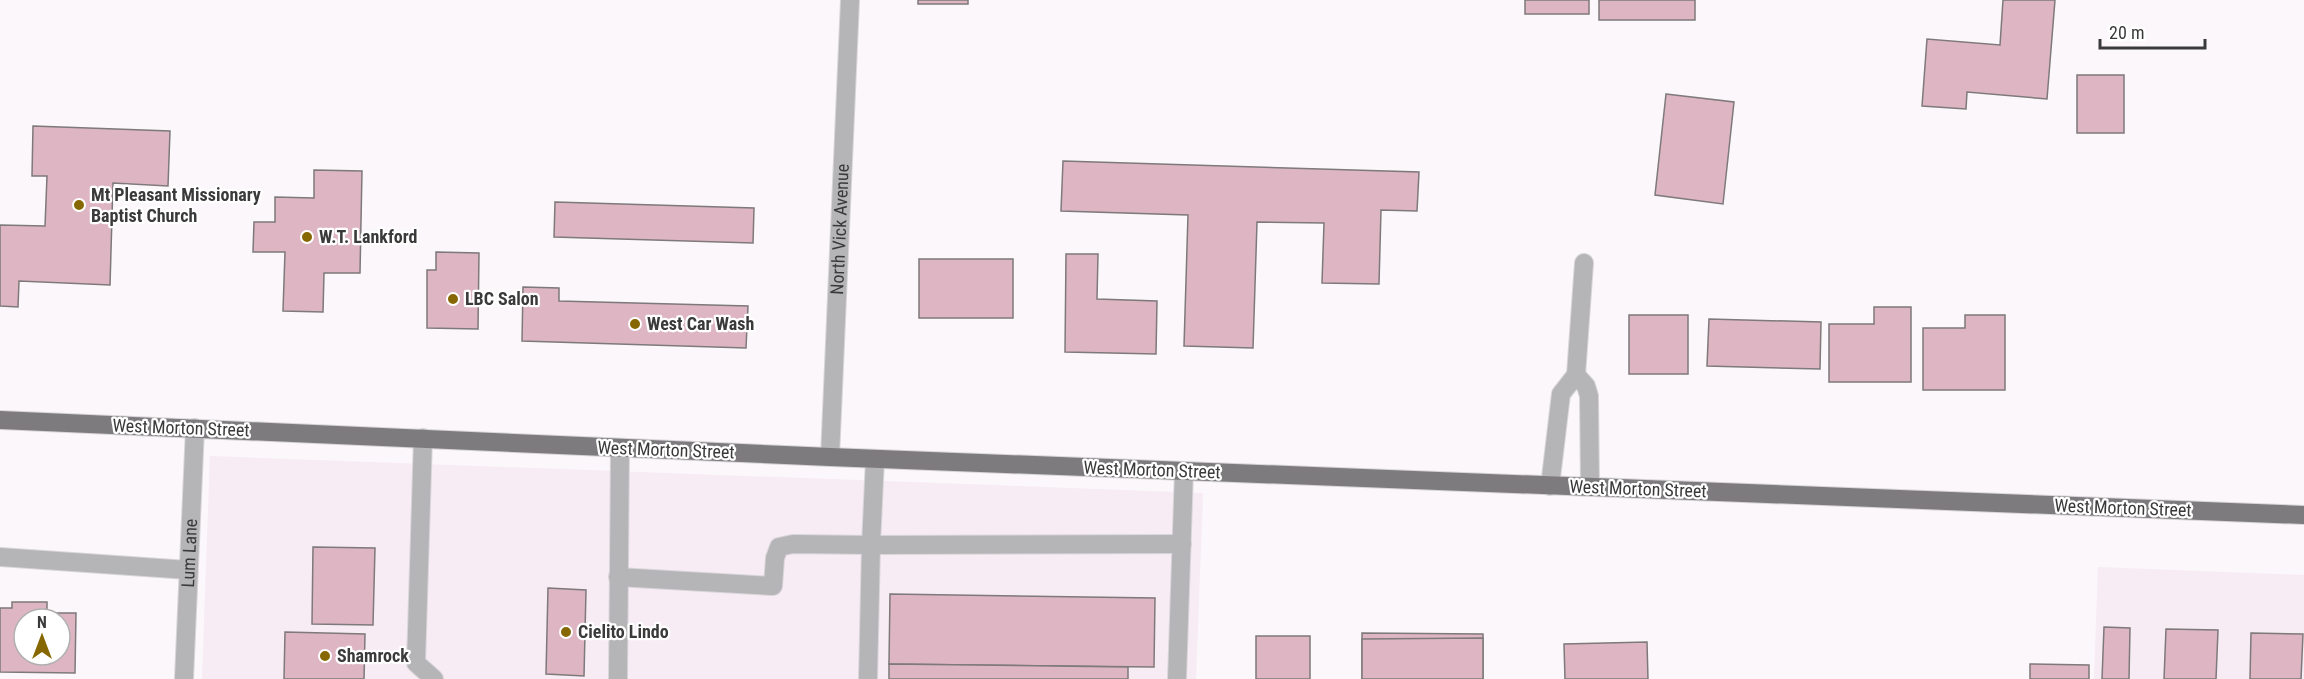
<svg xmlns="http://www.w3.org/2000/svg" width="2304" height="679" font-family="'Roboto Condensed',sans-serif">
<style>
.built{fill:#f7ebf4}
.building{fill:#deb6c3;stroke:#7e797a;stroke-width:1.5;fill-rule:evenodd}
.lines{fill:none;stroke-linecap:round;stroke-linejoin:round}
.minor-casing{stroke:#d8d5d8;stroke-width:20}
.major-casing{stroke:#d8d5d8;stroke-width:20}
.minor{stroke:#b5b4b6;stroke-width:18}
.major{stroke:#7d7b7e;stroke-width:18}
.poi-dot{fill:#876701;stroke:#fff;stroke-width:2}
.labels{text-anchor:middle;stroke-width:4.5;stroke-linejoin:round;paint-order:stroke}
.poi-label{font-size:18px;font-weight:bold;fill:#3b3a3b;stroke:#fff;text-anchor:start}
.street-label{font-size:18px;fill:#3b3a3b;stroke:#fff}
</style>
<rect width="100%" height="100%" fill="#fbf7fa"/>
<g class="built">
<path d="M 210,456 L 1203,493 L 1196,679 L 202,679 Z"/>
<path d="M 2098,567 L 2304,575 L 2304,679 L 2094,679 Z"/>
</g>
<g class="building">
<rect x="918" y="0" width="50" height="4"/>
<rect x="1525" y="0" width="64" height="14"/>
<rect x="1599" y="0" width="96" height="20"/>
<path d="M 2003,0 L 2055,0 L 2047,99 L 1967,92 L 1966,109 L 1922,106 L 1927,39 L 2000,45 Z"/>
<rect x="2077" y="75" width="47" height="58"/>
<path d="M 1666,94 L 1734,102 L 1723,204 L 1655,195 Z"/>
<path d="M 33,126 L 170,131 L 168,186 L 113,183 L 110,285 L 19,281 L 18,307 L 0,306 L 0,225 L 45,226 L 47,176 L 32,176 Z"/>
<path d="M 1063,161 L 1419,172 L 1417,211 L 1381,210 L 1379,284 L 1322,283 L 1324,223 L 1257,222 L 1253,348 L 1184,346 L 1188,215 L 1061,211 Z"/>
<path d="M 314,170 L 362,171 L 360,273 L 324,273 L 323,312 L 283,311 L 285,252 L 253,252 L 254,222 L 275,222 L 275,197 L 314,198 Z"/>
<path d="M 555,202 L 754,208 L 753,243 L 554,237 Z"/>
<path d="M 436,252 L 479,253 L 478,329 L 427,328 L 427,270 L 436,270 Z"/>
<path d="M 1066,254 L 1098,254 L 1097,299 L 1157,301 L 1156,354 L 1065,352 Z"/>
<rect x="919" y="259" width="94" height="59"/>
<path d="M 523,287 L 559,288 L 559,301 L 748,306 L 746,348 L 522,341 Z"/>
<path d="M 1874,307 L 1911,307 L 1911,382 L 1829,382 L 1829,324 L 1874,324 Z"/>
<rect x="1629" y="315" width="59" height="59"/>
<path d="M 1965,315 L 2005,315 L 2005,390 L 1923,390 L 1923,328 L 1965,328 Z"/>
<path d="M 1709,319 L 1821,322 L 1820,369 L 1707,366 Z"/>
<path d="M 313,547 L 375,548 L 373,625 L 312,624 Z"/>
<path d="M 548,588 L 586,590 L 584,676 L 546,674 Z"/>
<path d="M 890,594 L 1155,598 L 1154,667 L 889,664 Z"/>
<path d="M 12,602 L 47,602 L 47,613 L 76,613 L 75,673 L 0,672 L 0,608 L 12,608 ZM 24,619 L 60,619 L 60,655 L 24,655 Z"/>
<path d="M 2104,627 L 2130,628 L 2129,679 L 2102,679 Z"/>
<path d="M 2166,629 L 2218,630 L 2216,679 L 2164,679 Z"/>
<path d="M 285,632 L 365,634 L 364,679 L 284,679 Z"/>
<path d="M 1362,633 L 1483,634 L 1483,679 L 1362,679 Z"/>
<path d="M 2251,633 L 2303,634 L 2301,679 L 2250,679 Z"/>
<rect x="1256" y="636" width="54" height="43"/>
<path d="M 1483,638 L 1483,679 L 1362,679 L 1362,639 Z"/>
<path d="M 1647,642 L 1648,679 L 1565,679 L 1564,644 Z"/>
<path d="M 889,664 L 1128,667 L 1128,679 L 889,679 Z"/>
<path d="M 2030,664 L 2089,665 L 2089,679 L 2030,679 Z"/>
</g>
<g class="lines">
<g class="minor-casing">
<g id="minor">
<path d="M 1576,375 L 1584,263"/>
<path d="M 423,438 L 416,663 L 434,679"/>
<path id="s1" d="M 830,457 L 850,0"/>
<path d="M 1550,486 L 1561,394 L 1576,375 L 1586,386 L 1589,396 L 1590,487"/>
<path d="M 0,557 L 188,570"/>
<path d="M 618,577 L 773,586 L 775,558 L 779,547 L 793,544 L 871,545 L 875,459"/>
<path id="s2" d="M 184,679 L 195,428"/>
<path d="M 618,679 L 620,448"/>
<path d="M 868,679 L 871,545 L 1182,544"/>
<path d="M 1177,679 L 1184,471"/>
</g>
</g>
<g class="major-casing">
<path id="major" d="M 0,420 L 830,457 L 2304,515"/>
</g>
<use href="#minor" class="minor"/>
<use href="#major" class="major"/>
</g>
<g class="poi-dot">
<circle cx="79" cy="205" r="6"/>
<circle cx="307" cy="237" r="6"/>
<circle cx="453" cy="299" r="6"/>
<circle cx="635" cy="324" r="6"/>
<circle cx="566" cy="632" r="6"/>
<circle cx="325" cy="656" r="6"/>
</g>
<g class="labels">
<g class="poi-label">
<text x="91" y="201">Mt Pleasant Missionary<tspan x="91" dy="21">Baptist Church</tspan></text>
<text x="319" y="243">W.T. Lankford</text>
<text x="465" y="305">LBC Salon</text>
<text x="647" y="330">West Car Wash</text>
<text x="578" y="638">Cielito Lindo</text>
<text x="337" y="662">Shamrock</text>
</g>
<g class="street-label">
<text dy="6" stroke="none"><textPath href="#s1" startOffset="228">North Vick Avenue</textPath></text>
<text transform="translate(181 428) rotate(2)" y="6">West Morton Street</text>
<text transform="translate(666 450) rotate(2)" y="6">West Morton Street</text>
<text transform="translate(1152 470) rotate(2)" y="6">West Morton Street</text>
<text transform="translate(1638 489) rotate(2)" y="6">West Morton Street</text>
<text transform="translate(2123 508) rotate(2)" y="6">West Morton Street</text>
<text dy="6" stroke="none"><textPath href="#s2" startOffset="126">Lum Lane</textPath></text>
</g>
</g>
<g transform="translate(42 637)"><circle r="28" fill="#ffffff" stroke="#b1b0b1" stroke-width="1.5"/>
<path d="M0-4.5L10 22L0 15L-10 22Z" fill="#876701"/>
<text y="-9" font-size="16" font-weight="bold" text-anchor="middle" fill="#3b3a3b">N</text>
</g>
<path d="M2100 39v9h105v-9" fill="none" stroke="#3b3a3b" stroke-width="3"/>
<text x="2109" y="39" font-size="18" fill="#3b3a3b" stroke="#ffffff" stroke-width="4.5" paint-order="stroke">20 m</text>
</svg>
